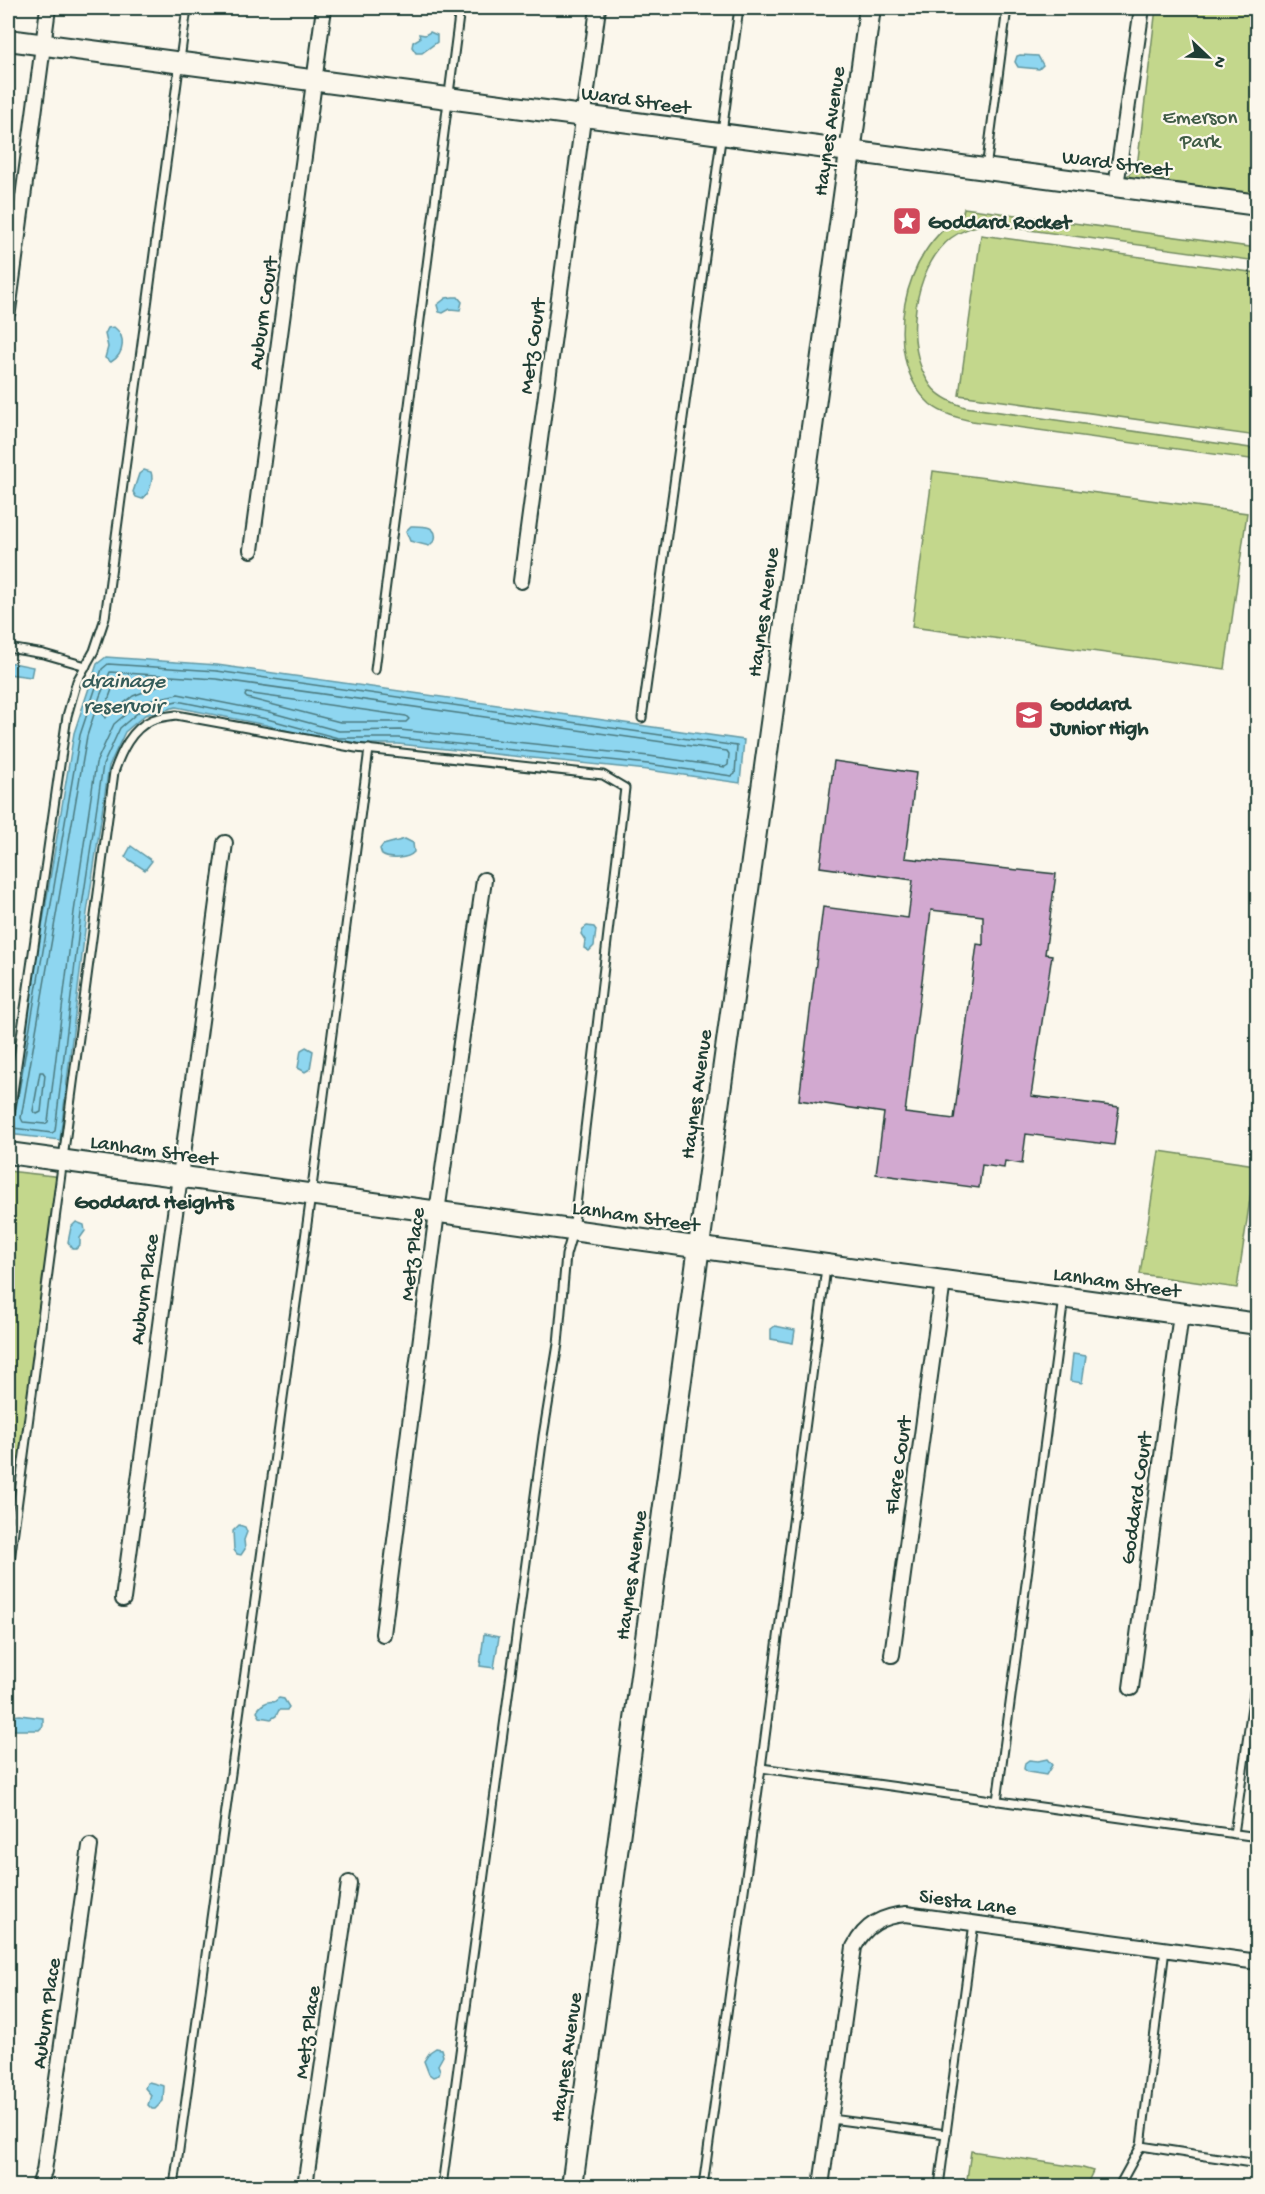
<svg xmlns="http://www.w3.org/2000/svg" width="1265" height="2194" font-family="'Gochi Hand',sans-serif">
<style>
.green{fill:#c3d78c;stroke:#718a60;stroke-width:1.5}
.water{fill:#8ed6f0;stroke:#6299a5;stroke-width:1.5}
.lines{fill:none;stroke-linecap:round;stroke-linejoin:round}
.shore{stroke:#4b7a7f;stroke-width:1.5}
.building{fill:#d2a9d0;stroke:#1f3d34;stroke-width:1.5;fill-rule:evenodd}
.lane-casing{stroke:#1f3d34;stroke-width:11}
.street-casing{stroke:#1f3d34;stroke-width:18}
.secondary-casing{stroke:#1f3d34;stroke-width:24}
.lane{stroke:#fbf7ec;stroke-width:7}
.street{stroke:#fbf7ec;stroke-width:14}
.secondary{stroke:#fbf7ec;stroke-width:20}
.labels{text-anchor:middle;stroke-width:4.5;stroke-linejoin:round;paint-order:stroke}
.street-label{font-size:21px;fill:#1f3d34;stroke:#fbf7ec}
.park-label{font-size:21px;fill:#405c46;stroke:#fbf7ec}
.poi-label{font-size:21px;font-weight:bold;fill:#1f3d34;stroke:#fbf7ec;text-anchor:start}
.water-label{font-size:22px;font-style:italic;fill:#355c5a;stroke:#fbf7ec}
.neighbourhood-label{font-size:22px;font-weight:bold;fill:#1f3d34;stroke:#fbf7ec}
</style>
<rect width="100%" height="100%" fill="#fbf7ec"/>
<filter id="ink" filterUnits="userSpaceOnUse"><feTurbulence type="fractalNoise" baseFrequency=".0167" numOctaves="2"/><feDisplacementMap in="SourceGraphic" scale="12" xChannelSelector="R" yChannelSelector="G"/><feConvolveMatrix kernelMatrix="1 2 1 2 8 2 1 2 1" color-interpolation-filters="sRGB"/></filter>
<g filter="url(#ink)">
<g class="green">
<path d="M 1156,8 L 1257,8 L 1257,204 L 1116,186 L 1137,167 Z"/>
<path d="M 964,208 L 1257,248 L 1257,261 L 985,224 C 972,227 962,230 951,238 C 913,268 902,347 931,386 C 939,397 953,403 965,407 L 1257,449 L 1257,460 L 972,421 C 958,418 942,414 930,404 C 879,358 903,246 962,217 Z"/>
<path d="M 981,235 L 1257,273 L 1257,436 L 959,395 Z"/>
<path d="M 933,471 L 1247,513 L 1225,669 L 912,627 Z"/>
<path d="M 1159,1151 L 1255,1165 L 1237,1288 L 1140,1274 Z"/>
<path d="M 8,1171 L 62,1177 L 8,1576 Z"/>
<path d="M 971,2151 L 1083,2168 L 1093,2171 L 1086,2186 L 966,2186 Z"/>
</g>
<g class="water">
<path d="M 430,32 L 437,35 L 437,42 L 422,53 L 416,53 L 412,47 L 413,42 L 420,38 L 419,34 L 425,35 Z"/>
<path d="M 1020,55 L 1038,56 L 1043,65 L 1039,69 L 1018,67 L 1015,62 L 1017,56 Z"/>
<path d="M 453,297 L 458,297 L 462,302 L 460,310 L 450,309 L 443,313 L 439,312 L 437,305 L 446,298 Z"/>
<path d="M 114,327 C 126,336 125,354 111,362 L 105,358 L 108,347 L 105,334 L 108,328 Z"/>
<path d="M 144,470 L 151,472 C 154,480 149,495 142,499 L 136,497 L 133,492 L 139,474 Z"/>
<path d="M 411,526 C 423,526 438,525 435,540 L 429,546 L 410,541 L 406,531 Z"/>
<path d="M 106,657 L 217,665 L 744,740 L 740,783 L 648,770 L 398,744 L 338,744 L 266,725 L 176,707 L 145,715 L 125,732 L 109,766 L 87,913 L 60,1140 L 8,1134 L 74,733 L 97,664 Z"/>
<path d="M 8,662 L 33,667 L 31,677 L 8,674 Z"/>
<path d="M 405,839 L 413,843 L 414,852 C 408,859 390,860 382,855 L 380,849 L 383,845 Z"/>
<path d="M 131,846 L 152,861 L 145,870 L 125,857 Z"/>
<path d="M 587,926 L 594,927 L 596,930 L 594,946 L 589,951 L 584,948 L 585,940 L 581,934 L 583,929 Z"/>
<path d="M 306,1047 L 313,1051 L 310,1069 L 305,1072 L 298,1068 L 301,1050 Z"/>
<path d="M 76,1222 L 84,1225 L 85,1231 L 80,1238 L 80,1245 L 76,1249 L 73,1249 L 68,1242 L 71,1227 Z"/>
<path d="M 775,1326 L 795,1330 L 793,1343 L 771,1339 L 771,1329 Z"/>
<path d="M 1073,1354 L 1086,1356 L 1082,1383 L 1070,1381 Z"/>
<path d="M 239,1525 L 245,1527 L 247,1532 L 244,1540 L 245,1549 L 241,1555 L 237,1554 L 234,1550 L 233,1531 Z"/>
<path d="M 484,1634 L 499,1637 L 494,1668 L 480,1666 Z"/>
<path d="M 279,1698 L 284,1699 L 289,1707 L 287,1710 L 279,1710 L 276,1716 L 271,1719 L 260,1717 L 257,1712 C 259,1706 267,1700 274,1702 Z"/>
<path d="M 20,1715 L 43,1718 L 43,1726 L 39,1730 L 11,1730 L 14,1721 L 11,1716 Z"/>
<path d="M 1047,1759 L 1052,1765 L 1046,1775 L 1028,1772 L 1024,1769 L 1025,1763 L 1029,1760 L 1038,1761 Z"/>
<path d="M 436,2048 L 441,2049 L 443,2056 L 438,2065 L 440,2070 L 439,2075 L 433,2077 L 429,2074 L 424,2061 L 430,2052 Z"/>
<path d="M 149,2082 L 164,2086 L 163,2101 L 155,2109 L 152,2109 L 148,2105 L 151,2095 L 145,2088 L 147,2083 Z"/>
</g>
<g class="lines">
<g class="shore">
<path d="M 110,672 L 216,679 L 727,751 L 729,754 L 728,765 L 725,767 L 649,756 L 400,730 L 339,731 L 269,712 L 178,694 L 139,703 L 114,724 L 96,763 L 74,912 L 48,1122 L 45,1124 L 23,1122 L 21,1118 L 87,736 L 100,696 Z"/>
<path d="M 115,681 L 154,683 L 157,687 L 133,696 L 105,718 L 103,714 Z"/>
<path d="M 246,693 L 406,716 L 409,719 L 406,722 L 340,722 L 247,698 L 245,696 Z"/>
<path d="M 40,1072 L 43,1072 L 45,1075 L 41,1112 L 37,1114 L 33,1111 Z"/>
<path d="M 13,1128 L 52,1133 L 55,1131 L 81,913 L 103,765 L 120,728 L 142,709 L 177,701 L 267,719 L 338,738 L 399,738 L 648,764 L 732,776 L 735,774 L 737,746 L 217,671 L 108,664 L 102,669 L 80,735 L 15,1114"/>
</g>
</g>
<path class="building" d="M 834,761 L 916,773 L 905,858 L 1056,874 L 1045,954 L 1052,955 L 1031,1096 L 1119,1107 L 1114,1145 L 1026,1134 L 1022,1164 L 1005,1161 L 1004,1168 L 982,1165 L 979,1188 L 876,1174 L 884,1113 L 799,1100 L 823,907 L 908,918 L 913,880 L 820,867 ZM 931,910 L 983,916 L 983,945 L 977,944 L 954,1119 L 905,1113 Z"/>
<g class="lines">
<g class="lane-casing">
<g id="lane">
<path d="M 986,169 L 1007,8"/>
<path d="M 8,648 L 44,654 L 86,666"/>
<path d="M 375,670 L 460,8"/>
<path d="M 642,718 L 739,8"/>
<path d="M 8,1127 L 67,716 L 77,681 L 94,651 L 105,618 L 187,8"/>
<path d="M 8,1576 L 114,772 C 121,752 131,729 152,720 C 159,717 169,716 176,715 L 356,748 L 603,775 L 625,788 L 573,1231 L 566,1255 L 558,1344 L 543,1436 L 442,2186"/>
<path d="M 761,1768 L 1258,1837"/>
<path d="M 997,1801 L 1064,1298"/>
<path d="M 1234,1834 L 1258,1664"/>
<path d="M 831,2119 L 946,2134"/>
<path d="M 1141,2146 L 1258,2164"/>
<path d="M 174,2186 L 311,1195 L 369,749"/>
<path d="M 703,2186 L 761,1768 L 826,1268"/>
<path d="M 939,2186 L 974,1923"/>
<path d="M 1119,2186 L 1141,2146 L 1165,1949"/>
</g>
</g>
<g class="street-casing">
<g id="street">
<path d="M 1116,186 L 1142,8"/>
<path d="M 8,311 L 48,8"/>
<path d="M 251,550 L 324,8"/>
<path d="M 521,581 L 598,8"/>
<path d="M 123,1599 L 225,843"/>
<path d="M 383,1634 L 437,1212 L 484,880"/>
<path d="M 892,1655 L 943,1281"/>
<path d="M 1131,1688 L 1181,1314"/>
<path d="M 39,2186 L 44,2171 L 90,1846"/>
<path d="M 305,2186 L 349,1883"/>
<path d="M 821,2186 L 854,1947 C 865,1925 882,1916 906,1914 L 1258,1962"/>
</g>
</g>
<g class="secondary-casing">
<g id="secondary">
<path d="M 8,40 L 1258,205"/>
<path d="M 8,1153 L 1258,1324"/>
<path d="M 572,2186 L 712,1150 L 870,8"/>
</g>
</g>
<use href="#lane" class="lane"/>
<use href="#street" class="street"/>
<use href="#secondary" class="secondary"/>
</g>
</g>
<defs>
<g id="sight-square" transform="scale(1.5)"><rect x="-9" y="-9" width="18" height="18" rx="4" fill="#d1495b" stroke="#fbf7ec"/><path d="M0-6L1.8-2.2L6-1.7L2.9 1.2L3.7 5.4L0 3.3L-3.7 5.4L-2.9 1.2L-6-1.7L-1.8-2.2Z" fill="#fff"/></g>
<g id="school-square" transform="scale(1.5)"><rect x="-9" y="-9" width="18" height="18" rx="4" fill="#d1495b" stroke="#fbf7ec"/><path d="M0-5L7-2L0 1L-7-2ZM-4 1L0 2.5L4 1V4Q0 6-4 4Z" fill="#fff"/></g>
</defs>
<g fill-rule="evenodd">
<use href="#sight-square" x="907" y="221"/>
<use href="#school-square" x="1029" y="715"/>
</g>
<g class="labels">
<g class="street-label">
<text transform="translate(636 99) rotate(8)" y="7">Ward Street</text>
<text transform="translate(828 131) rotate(-82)" y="7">Haynes Avenue</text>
<text transform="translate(1117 162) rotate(7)" y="7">Ward Street</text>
<text transform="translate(262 313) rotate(-82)" y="7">Auburn Court</text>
<text transform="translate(531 346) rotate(-82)" y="7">Metz Court</text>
<text transform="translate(762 612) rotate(-82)" y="7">Haynes Avenue</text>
<text transform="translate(695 1094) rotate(-82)" y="7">Haynes Avenue</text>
<text transform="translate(154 1149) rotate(8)" y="7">Lanham Street</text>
<text transform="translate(636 1215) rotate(8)" y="7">Lanham Street</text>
<text transform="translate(411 1254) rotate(-83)" y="7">Metz Place</text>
<text transform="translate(1117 1281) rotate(8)" y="7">Lanham Street</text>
<text transform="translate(143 1289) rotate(-82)" y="7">Auburn Place</text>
<text transform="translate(897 1465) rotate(-82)" y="7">Flare Court</text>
<text transform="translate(1135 1498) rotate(-82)" y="7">Goddard Court</text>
<text transform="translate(630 1575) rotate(-82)" y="7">Haynes Avenue</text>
<text transform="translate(968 1901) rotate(8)" y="7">Siesta Lane</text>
<text transform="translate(45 2013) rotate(-82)" y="7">Auburn Place</text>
<text transform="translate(306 2032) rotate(-82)" y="7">Metz Place</text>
<text transform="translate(565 2057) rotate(-82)" y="7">Haynes Avenue</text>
</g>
<g class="park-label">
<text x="1200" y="123">Emerson<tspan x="1200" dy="24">Park</tspan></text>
</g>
<g class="poi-label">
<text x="928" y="228">Goddard Rocket</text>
<text x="1050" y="710">Goddard<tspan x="1050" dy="24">Junior High</tspan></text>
</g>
<g class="water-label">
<text x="123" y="687">drainage<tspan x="123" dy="25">reservoir</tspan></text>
</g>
<g class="neighbourhood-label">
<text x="154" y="1208">Goddard Heights</text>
</g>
</g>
<rect width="1265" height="2194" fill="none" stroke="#fbf7ec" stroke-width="30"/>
<rect x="15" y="15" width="1235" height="2164" fill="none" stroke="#1f3d34" stroke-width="2" filter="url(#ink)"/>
<g transform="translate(1208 57) rotate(113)" stroke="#fbf7ec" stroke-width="4.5" paint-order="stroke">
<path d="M0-4.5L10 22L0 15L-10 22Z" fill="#1f3d34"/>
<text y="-9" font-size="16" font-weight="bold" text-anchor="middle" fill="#1f3d34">N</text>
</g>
</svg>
